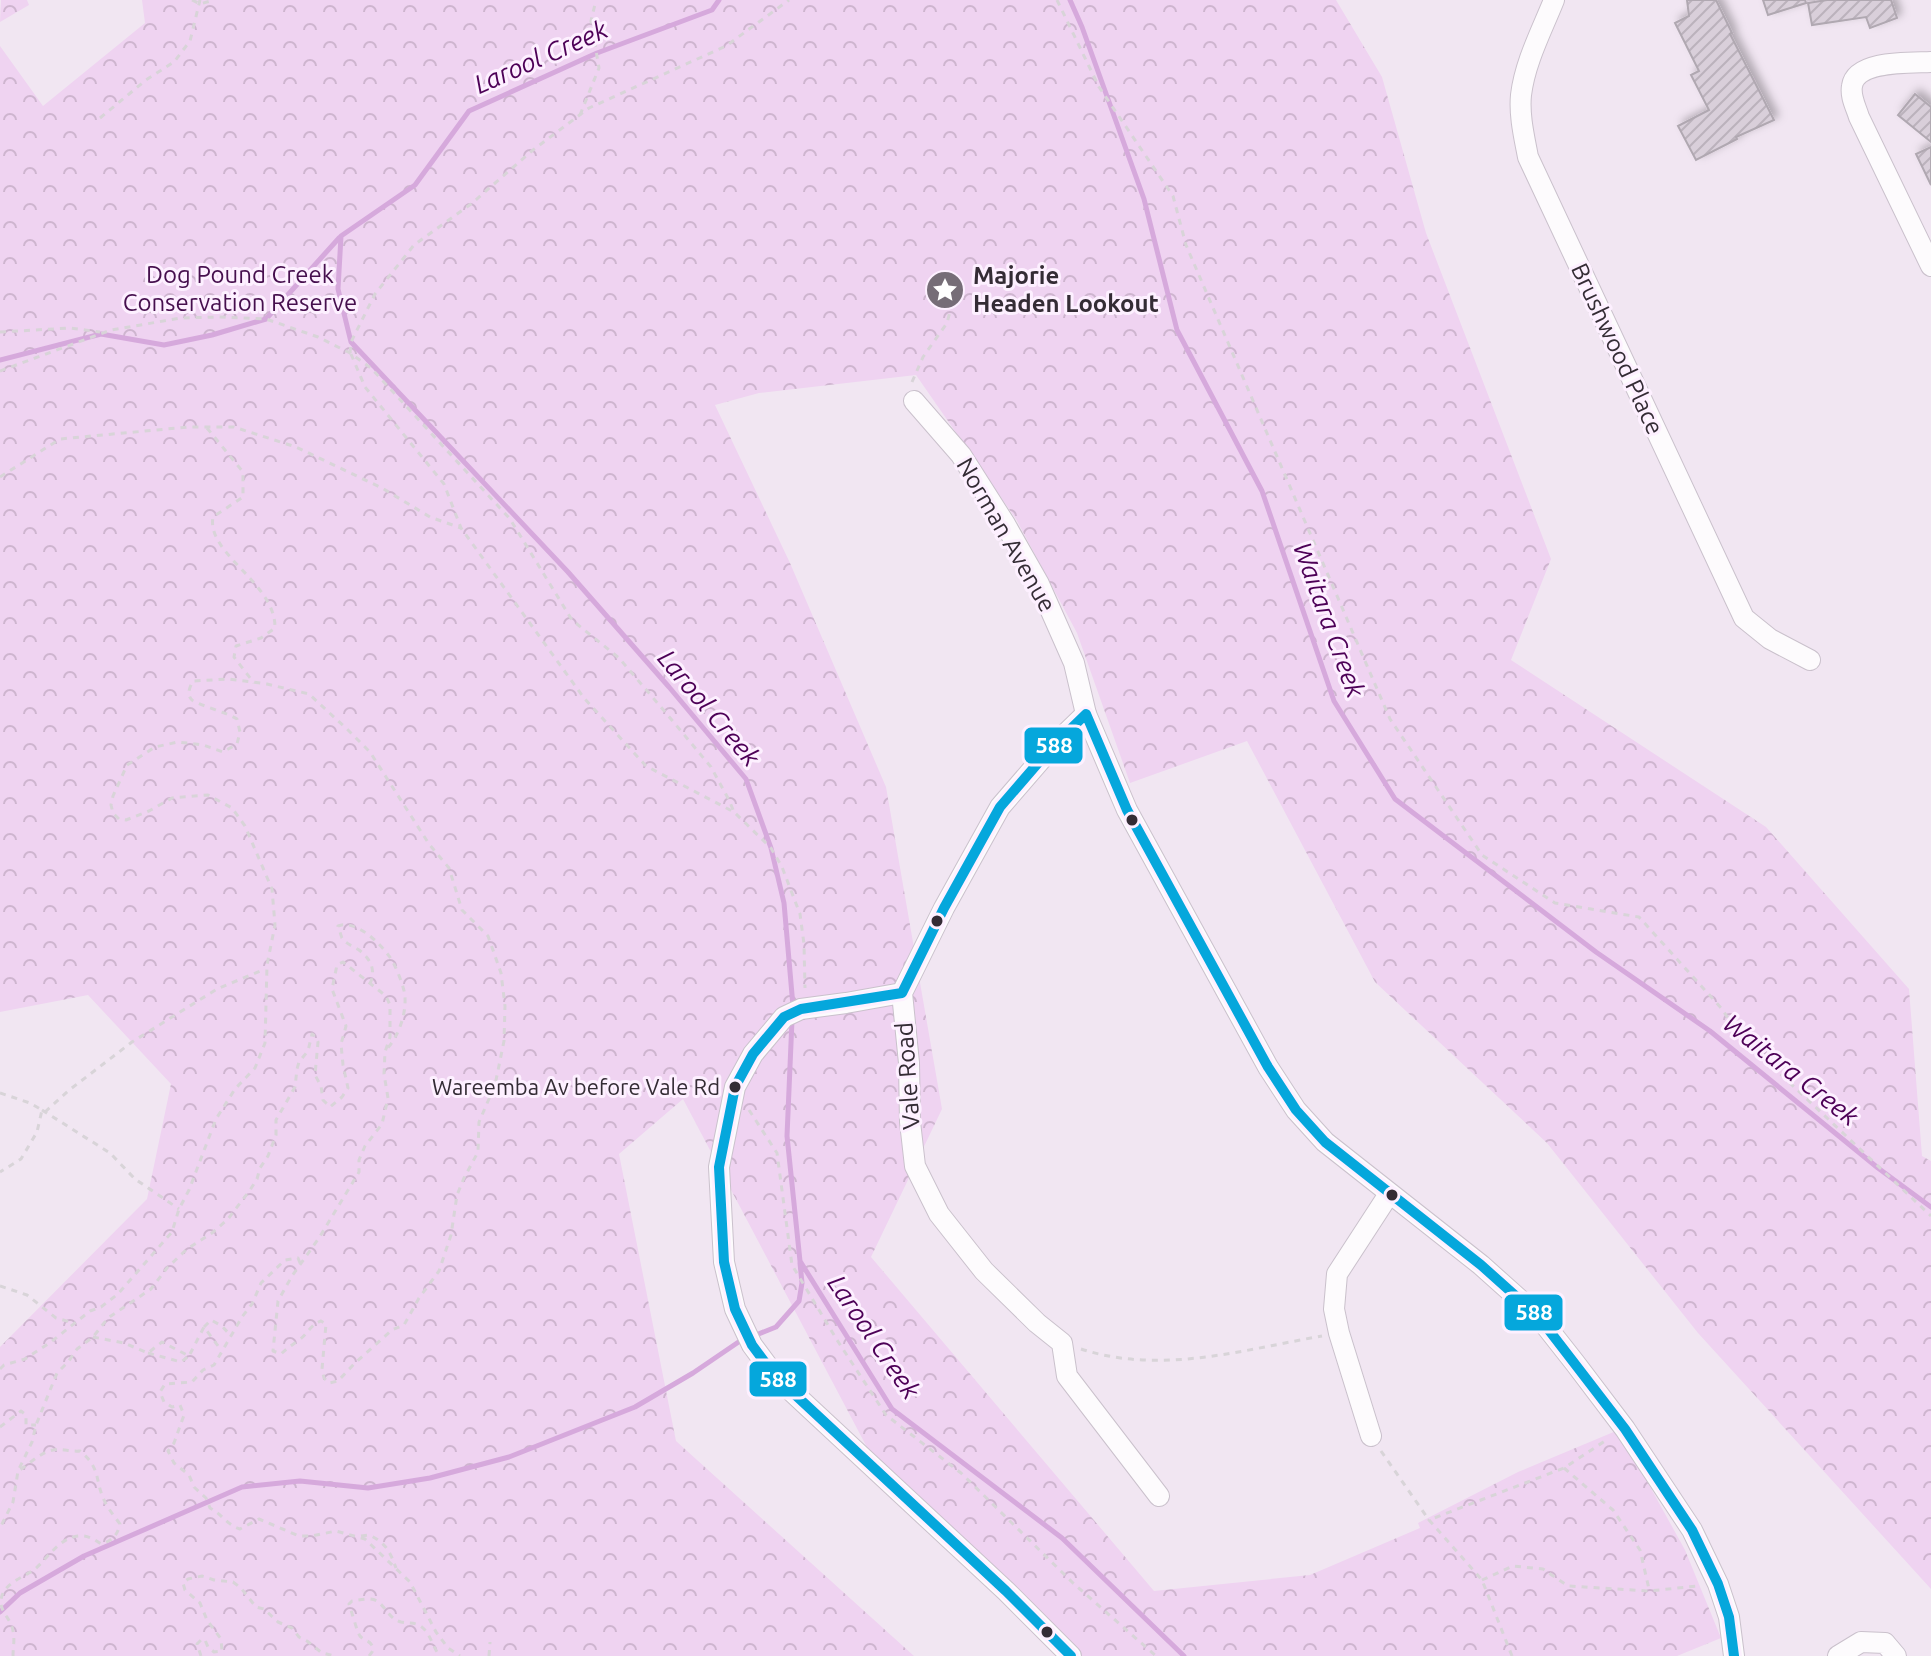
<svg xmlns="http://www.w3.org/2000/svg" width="1931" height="1656" font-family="Ubuntu,sans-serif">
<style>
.forest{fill:url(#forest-crowns)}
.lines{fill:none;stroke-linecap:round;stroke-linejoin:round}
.stream{stroke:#d6a9dc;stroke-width:5}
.building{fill:url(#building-hatch);stroke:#b0a8b1;stroke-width:2;filter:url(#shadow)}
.minor-casing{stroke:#cac1cc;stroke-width:22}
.path{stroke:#d8d4d8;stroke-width:3;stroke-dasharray:6 6;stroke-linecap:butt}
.minor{stroke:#fdfbfd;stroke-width:20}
.bus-1-casing{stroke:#fdf0ff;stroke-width:16}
.bus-1{stroke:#05a7dc;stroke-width:10}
.bus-dot{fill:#342c35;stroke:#fdf0ff;stroke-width:3}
.labels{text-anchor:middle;stroke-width:6;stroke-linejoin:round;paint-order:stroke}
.bus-label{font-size:22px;fill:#342c35;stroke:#fdf0ff;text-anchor:end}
.park-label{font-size:24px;fill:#460f4e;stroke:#fdf0ff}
.poi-label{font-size:24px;font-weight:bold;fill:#342c35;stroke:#fdf0ff;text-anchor:start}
.street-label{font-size:24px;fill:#342c35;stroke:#fdf0ff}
.water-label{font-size:26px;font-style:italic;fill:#4d0057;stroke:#fdf0ff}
.line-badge{stroke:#fdf0ff;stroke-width:3}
.badge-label{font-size:22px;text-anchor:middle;font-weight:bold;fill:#fff}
</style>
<defs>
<pattern id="forest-crowns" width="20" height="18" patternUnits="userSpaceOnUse" patternTransform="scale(2)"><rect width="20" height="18" fill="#efd3f1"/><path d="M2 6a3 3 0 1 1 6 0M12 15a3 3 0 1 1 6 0" fill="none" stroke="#ceb5cf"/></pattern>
<pattern id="building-hatch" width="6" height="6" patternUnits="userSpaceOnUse" patternTransform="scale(2)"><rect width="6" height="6" fill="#d9cfda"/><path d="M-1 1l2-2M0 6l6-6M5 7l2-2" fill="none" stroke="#bbb2bc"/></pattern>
<filter id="shadow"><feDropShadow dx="4.5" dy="-4.5" stdDeviation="4" flood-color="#0004"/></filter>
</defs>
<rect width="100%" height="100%" fill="#f1e6f2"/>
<g class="forest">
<path d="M 1,0 L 27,0 L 29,5 L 0,22 Z"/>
<path d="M 142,0 L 1336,0 L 1382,77 L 1426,233 L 1551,559 L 1511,660 L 1766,827 L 1909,989 L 1922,1156 L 1931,1161 L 1931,1589 L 1698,1333 L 1547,1143 L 1375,982 L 1247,741 L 1130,783 L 1077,633 L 1016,519 L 916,375 L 759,393 L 715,405 L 790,563 L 886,787 L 942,1109 L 871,1257 L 1154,1591 L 1310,1575 L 1420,1528 L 1418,1523 L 1518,1472 L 1616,1431 L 1638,1465 L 1685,1550 L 1721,1638 L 1677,1656 L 1056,1656 L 889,1489 L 683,1099 L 619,1154 L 676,1441 L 914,1656 L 0,1656 L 0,1347 L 147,1199 L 171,1084 L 88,995 L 0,1012 L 0,46 L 43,106 L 145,23 Z"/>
</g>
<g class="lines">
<g class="stream">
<path d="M 719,0 L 712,10 L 597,53 L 469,111 L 415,185 L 341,236 L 338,289 L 351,342 L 568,572 L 669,687 L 746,779 L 771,848 L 784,903 L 793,1006"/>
<path d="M 1070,0 L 1082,27 L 1144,199 L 1177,330 L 1262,491 L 1334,701 L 1395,799 L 1596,952 L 1710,1031 L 1878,1168 L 1931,1207"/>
<path d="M 0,360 L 101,334 L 164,345 L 212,335 L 266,319 L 339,238"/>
<path d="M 792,1020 L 787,1136 L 800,1261 L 892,1409 L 1062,1538 L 1184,1656"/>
<path d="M 756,1335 L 776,1327 L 799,1301 L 802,1283 L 800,1263"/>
<path d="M 0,1612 L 20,1593 L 84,1556 L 242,1487 L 300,1481 L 368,1488 L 430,1478 L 509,1457 L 635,1407 L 693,1373 L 740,1341"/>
</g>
</g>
<g class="building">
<path d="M 1687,0 L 1716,0 L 1732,33 L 1730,34 L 1774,120 L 1736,137 L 1737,139 L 1696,160 L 1678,126 L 1709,110 L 1691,75 L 1699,71 L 1675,23 L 1689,16 Z"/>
<path d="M 1763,0 L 1805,0 L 1806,3 L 1768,15 Z"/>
<path d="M 1827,0 L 1891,0 L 1897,18 L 1870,28 L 1866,17 L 1812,25 L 1808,3 Z"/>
<path d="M 1915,94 L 1931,107 L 1931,142 L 1898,115 Z"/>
<path d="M 1931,147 L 1931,185 L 1916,154 Z"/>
</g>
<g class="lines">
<g class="minor-casing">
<g id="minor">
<path d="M 1554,0 C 1542,30 1525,62 1521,95 C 1519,115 1524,136 1528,157 L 1744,618 L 1770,639 L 1810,660"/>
<path d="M 1931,62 C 1910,63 1856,60 1852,86 C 1850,97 1856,107 1859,117 L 1931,266"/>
<path d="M 914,401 L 961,455 L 1005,524 L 1039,584 L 1074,663 L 1086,714 L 1127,810 L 1268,1067 L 1296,1110 L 1325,1142 L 1481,1265 L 1538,1316 L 1575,1363 L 1625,1429 L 1692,1530 L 1718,1584 L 1729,1617 L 1734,1656"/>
<path d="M 1086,714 L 1051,748 L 1000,807 L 944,908 L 902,993 L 909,1063 L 910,1122 L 915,1166 L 939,1214 L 984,1271 L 1037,1323 L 1062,1343 L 1067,1376 L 1159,1496"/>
<path d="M 902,993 L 846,1003 L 801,1009 L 784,1017 L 753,1054 L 735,1087 L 719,1167 L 724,1262 L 735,1309 L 752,1345 L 775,1376 L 1006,1591 L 1071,1656"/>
<path d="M 1371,1436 L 1339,1333 L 1334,1309 L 1337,1274 L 1389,1194"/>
<path d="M 1838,1656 L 1861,1642 L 1885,1643 L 1896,1656"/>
</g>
</g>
<g class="path">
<path d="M 192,0 L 200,4 L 214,0"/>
<path d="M 1057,0 L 1099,87 L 1173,196 L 1186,245 L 1390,719 L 1482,855 L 1555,903 L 1639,917 L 1722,1009 L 1739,1035 L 1931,1216"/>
<path d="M 580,115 L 599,68 L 591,21 L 596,0"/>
<path d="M 100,118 L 146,80 L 174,62 L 190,41 L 200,0"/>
<path d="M 0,332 L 70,328 L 100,332"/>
<path d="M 350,353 L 351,342 L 375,294 L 414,245 L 471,204 L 533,150 L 589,108 L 726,46 L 789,0"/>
<path d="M 351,354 L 365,387 L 444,484 L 461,528 L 584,698 L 646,766 L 734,812 L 771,848 L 782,867 L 800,914 L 804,944 L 805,988"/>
<path d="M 0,371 L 111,330 L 181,318 L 219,317 L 266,319 L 318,337 L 350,353 L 371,368 L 510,519 L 572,620 L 619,658 L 666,713 L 711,767 L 729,800 L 734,812"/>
<path d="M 912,382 L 923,357 L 947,323 L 952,304 L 945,290"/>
<path d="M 207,428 L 243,472 L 243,497 L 213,517 C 206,554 276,583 275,628 L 261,638 L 236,646 L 234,657 L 254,683"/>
<path d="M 0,477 L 60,439 L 188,427 L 234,427 L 296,447 L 382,488 L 430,517 L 461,528"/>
<path d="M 370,984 C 376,970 371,959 359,950 C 353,946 346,944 342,938 C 341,936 339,928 338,926 C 355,919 379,942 389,956 C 395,963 405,989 405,997 C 406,1016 398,1037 386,1050"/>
<path d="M 0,1093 L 30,1103 L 42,1110 L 37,1132 L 21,1159 L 0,1172"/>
<path d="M 42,1110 L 110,1153 L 135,1179 L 179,1209"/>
<path d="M 749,1110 L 777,1153 L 792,1265 L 837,1340 L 886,1415 L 961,1473 L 1073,1583 L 1156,1656"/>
<path d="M 45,1112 L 68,1091 L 132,1042 L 217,989 L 265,969"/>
<path d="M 300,1263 L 298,1258 L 285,1260 L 261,1283 L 252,1304 L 242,1317 L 214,1365 L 203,1370 L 192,1382 L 165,1384 L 160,1392 L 164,1402 L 172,1407 L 180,1405 L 184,1415 L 174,1443 L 168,1451 L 174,1463 L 189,1475 L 194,1487 L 206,1498 L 210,1508 C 222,1514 227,1525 240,1529 L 259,1519 L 299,1536 L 312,1536 L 336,1531 L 365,1539 L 410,1582 L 436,1632 L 448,1648 L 460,1656"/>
<path d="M 0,1286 L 27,1295 L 56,1318 L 74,1323"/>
<path d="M 204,1327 L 211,1320 L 222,1326 L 231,1336"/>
<path d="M 93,1337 L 124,1343 L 148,1353 L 162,1342 L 189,1356 L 204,1327 L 221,1350"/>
<path d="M 1081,1349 C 1161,1375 1242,1350 1322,1336"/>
<path d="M 148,1353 L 181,1362 L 189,1356"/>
<path d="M 0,1369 L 4,1365 L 25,1359 L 51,1342 L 90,1311 L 101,1307 L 118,1294 L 172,1232 L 179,1209 L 189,1190 L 216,1119 L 235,1089 L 255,1068 L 265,1043 L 267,965 L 275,925 L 272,889 L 245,826 L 232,808 L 208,795 L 172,798 L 149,811 L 126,820 L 119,819 L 113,813 L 111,805 L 113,796 L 127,765 L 155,747 L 178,742 L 203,745 L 223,752 L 237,744 L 240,732 L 237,719 C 228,713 196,704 192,700 C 186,694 190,687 193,681 L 229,679 L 267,684 L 309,694 L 348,730 L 370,752 L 429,844 L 449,868 L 462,910 L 488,936 L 501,973 L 505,1006 L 504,1041 L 495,1085 L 479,1122 L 478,1152 L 464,1178 L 457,1195 L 451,1235 L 439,1271 L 419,1298 L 404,1325 L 392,1330 L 354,1364 L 338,1381 L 329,1383 L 324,1378 L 322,1369 L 326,1324 L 321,1321 C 310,1325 308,1334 299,1340 C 292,1345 287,1348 281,1354 L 273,1351 L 278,1301 L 292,1276 L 319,1238 L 359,1172 L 359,1160 L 365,1146 L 382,1124 L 388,1098 L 384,1074 L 385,1052 L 390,1037 L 390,1005 L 386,996 L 343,962 L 337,965 L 332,989 L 346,1026 L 341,1044 L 343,1065 L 348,1088 L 342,1097 L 330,1107 L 323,1100 L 321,1086 L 315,1075 L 318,1042 L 316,1037 L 312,1034 L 308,1051 L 299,1062 L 297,1069 L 295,1087 L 276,1120 L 276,1135 L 268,1156 L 260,1168 L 257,1179 L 250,1190 L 228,1219 L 212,1233 L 187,1249 L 167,1268 L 151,1289 L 108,1318 L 93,1337 L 77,1349 L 68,1362 L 57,1373 L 36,1425 L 32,1442 L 18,1471 L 13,1502 L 0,1528"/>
<path d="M 0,1427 L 21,1411 L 26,1415 L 26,1425 L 36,1425"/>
<path d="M 1381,1451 L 1429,1520"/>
<path d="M 1564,1468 L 1613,1510 L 1640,1550 L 1649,1589"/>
<path d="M 361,1536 L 369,1535 C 385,1542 390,1551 396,1568"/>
<path d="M 1482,1580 L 1513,1566 L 1543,1569 L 1568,1586 L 1649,1591 L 1697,1586"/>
<path d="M 13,1656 C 13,1648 15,1639 13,1631 C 12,1621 1,1612 1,1603 C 0,1584 23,1578 35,1569 C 49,1557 58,1539 78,1536 C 87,1535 94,1539 101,1544 C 113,1540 117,1536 120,1524 C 115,1517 109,1510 105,1502 C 94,1480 102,1469 80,1451 C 70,1452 61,1448 53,1450 C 39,1453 30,1464 18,1471"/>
<path d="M 201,1656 L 197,1644 L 202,1639 L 205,1640 L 208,1647 L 214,1652 L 222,1651 L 221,1639 L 207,1620 L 200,1603 L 185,1590 L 183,1583 L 188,1579 L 202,1576 L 214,1580 L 233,1582 L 241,1588 L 256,1607 L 264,1609 L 278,1622 L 292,1628 L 299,1637 L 307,1641 L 322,1653 L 335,1656"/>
<path d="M 369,1656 C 372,1652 375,1650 371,1644 C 368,1640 363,1640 360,1636 C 357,1632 351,1609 349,1604 L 352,1601 C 360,1600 370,1597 377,1601 C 386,1607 389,1619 401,1622 C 410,1624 416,1621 424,1629 C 431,1636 433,1648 440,1656"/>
<path d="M 489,1656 L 490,1642"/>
<path d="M 1512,1656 L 1482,1580 L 1429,1520 L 1564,1468 L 1608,1439"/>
</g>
<use href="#minor" class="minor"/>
<g class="bus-1-casing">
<path id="bus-1" d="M 1071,1656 L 1006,1591 L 775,1376 L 752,1345 L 735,1309 L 724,1262 L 719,1167 L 735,1087 L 753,1054 L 784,1017 L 801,1009 L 902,993 L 944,908 L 1000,807 L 1051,748 L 1086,714 L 1127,810 L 1268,1067 L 1296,1110 L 1325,1142 L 1481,1265 L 1538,1316 L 1625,1429 L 1692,1530 L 1718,1584 L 1729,1617 L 1734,1656"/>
</g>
<use href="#bus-1" class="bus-1"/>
</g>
<defs>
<g id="sight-disc" transform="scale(2)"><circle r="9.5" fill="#766d77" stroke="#fdf0ff"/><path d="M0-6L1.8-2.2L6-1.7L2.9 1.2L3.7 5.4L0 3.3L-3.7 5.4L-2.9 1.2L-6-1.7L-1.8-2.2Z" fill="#fff"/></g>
</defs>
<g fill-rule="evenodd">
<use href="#sight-disc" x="945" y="290"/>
</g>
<g class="bus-dot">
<circle cx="1132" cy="820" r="7"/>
<circle cx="937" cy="921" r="7"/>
<circle cx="735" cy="1087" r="7"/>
<circle cx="1392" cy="1195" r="7"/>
<circle cx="1047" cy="1632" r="7"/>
</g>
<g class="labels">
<g class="bus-label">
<text x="720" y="1095">Wareemba Av before Vale Rd</text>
</g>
<g class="park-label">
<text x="240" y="283">Dog Pound Creek<tspan x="240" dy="28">Conservation Reserve</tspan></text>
</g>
<g class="poi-label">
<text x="973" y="284">Majorie<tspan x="973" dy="28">Headen Lookout</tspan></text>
</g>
<g class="street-label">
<text transform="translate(1617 349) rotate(65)" y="8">Brushwood Place</text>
<text transform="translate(1006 535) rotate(60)" y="8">Norman Avenue</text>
<text transform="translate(908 1076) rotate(-94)" y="8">Vale Road</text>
</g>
<g class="water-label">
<text transform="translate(541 57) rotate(-24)" y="9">Larool Creek</text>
<text transform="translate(1329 620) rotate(70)" y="9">Waitara Creek</text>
<text transform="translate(709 708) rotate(50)" y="9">Larool Creek</text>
<text transform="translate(1791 1070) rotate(38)" y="9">Waitara Creek</text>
<text transform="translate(874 1337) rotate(56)" y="9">Larool Creek</text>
</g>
</g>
<g class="line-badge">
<rect x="1023" y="726" width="61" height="39" rx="8" fill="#05a7dc"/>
<rect x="1503" y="1293" width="61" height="39" rx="8" fill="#05a7dc"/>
<rect x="748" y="1360" width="60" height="38" rx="8" fill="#05a7dc"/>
</g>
<g class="badge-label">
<text x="1054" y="753">588</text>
<text x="1534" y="1320">588</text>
<text x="778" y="1387">588</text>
</g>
</svg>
